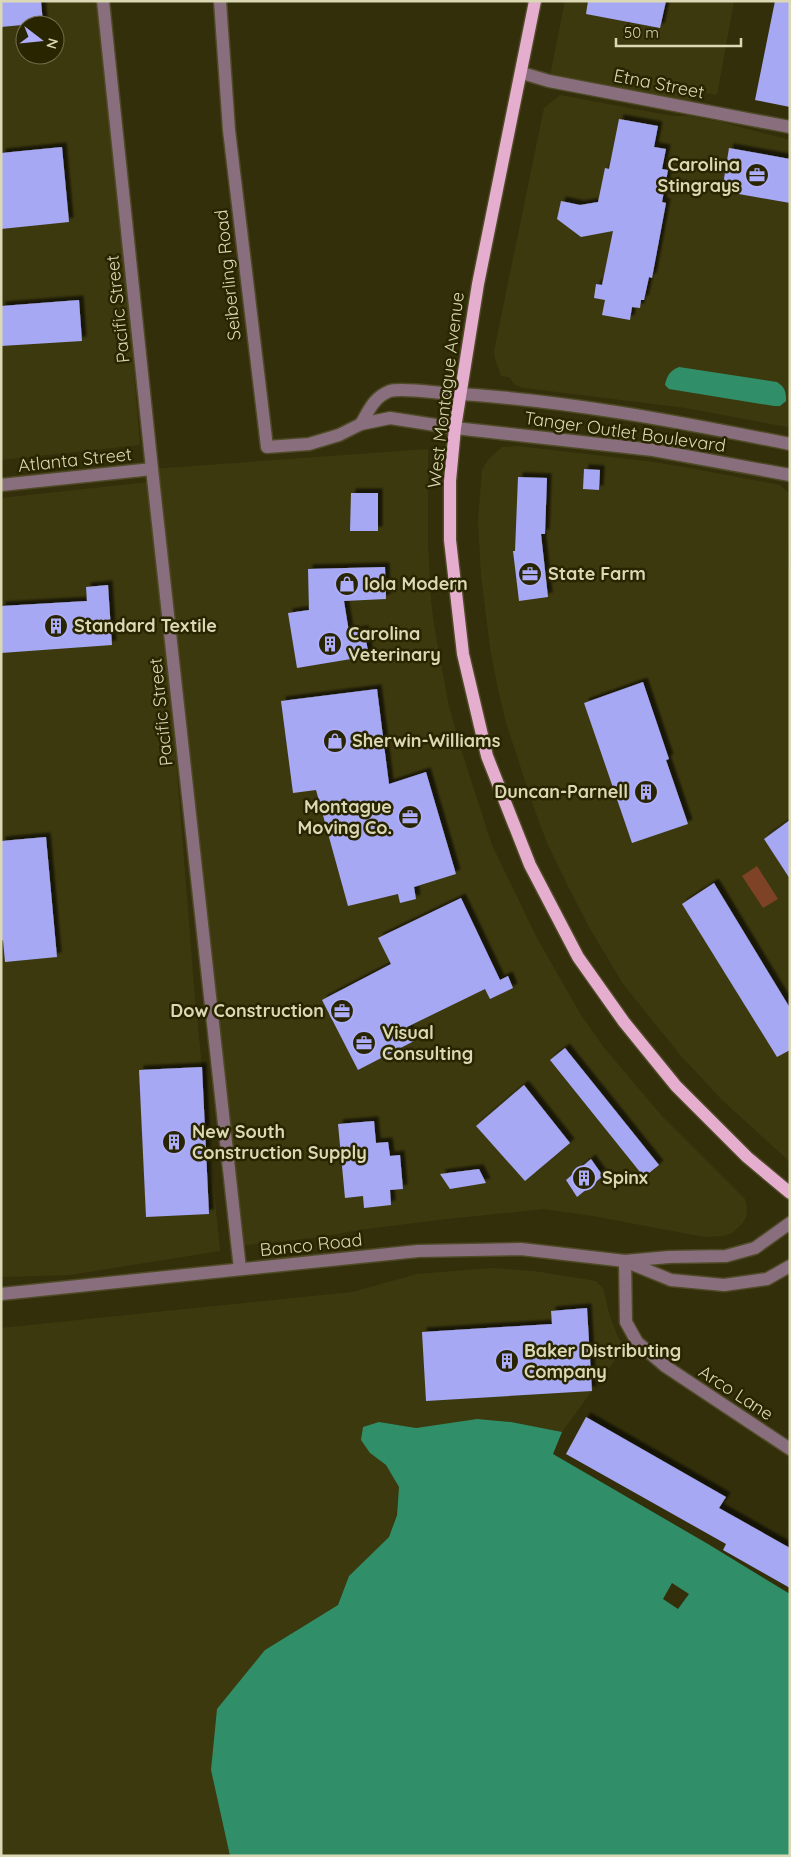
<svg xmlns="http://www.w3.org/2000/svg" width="791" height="1857" font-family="Quicksand,sans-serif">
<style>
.built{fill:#3d390e;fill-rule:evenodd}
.green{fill:#7e4227}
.water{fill:#308f69}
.pier{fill:#332f0a}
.building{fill:#a7a8f3;filter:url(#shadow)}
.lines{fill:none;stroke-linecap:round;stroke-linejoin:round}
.minor-casing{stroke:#4e4a26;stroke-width:15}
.major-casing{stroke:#4e4a26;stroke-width:15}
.minor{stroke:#896e7d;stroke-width:12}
.major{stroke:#e5adce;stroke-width:12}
.labels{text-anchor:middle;stroke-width:5;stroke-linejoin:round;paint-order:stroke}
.street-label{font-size:18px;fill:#dbd8b6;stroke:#292500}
.poi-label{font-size:18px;font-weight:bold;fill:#dbd8b6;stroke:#292500;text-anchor:start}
</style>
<defs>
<filter id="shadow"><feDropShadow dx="4.5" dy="-4.5" stdDeviation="1" flood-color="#0009"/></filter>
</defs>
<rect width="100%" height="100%" fill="#332f0a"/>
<g class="built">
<path d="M 1,1 L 103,1 L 140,445 L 1,460 ZM 25,25 L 55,25 L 55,55 L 25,55 Z"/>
<path d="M 565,1 L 734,1 L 717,95 L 702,92 L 684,107 L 549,81 Z"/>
<path d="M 560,95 L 672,116 L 688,116 L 721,122 L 790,140 L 790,423 L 787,427 L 686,408 L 524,388 L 515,385 L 509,377 L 501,376 L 495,359 L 494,351 L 544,108 Z"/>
<path d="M 518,446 L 654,462 L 695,469 L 780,485 L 790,494 L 788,565 L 790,571 L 790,1162 L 722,1100 L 682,1057 L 623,984 L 589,927 L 568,886 L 547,843 L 534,808 L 506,723 L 498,689 L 490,648 L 481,576 L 478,521 L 482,470 L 488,460 L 502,447 Z"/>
<path d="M 428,449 L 428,544 L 431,601 L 434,625 L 448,702 L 459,743 L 492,845 L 537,938 L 581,1015 L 605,1049 L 662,1116 L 745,1199 L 747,1208 L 746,1217 L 742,1224 L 732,1233 L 723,1236 L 704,1237 L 593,1216 L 543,1209 L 447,1219 L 359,1230 L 320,1237 L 238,1246 L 152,469 Z"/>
<path d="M 149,482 L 174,734 L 194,986 L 220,1251 L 70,1275 L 1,1277 L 1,498 Z"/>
<path d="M 492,1268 L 534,1271 L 596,1281 L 603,1288 L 610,1317 L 618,1337 L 625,1346 L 562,1432 L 511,1422 L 477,1419 L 416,1428 L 379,1422 L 370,1453 L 386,1465 L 399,1487 L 397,1512 L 389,1537 L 349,1576 L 338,1605 L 265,1650 L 211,1770 L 230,1856 L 1,1856 L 1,1328 L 352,1292 L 417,1274 Z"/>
</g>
<path class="green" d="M 757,866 L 778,899 L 763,908 L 742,876 Z"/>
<g class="water">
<path d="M 679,367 L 777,382 C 785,387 786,392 786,401 L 780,406 L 774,406 L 669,389 L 665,385 C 667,375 670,371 679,367 Z"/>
<path d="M 477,1419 L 511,1422 L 562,1432 L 553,1454 L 708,1544 L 790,1594 L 790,1856 L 230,1856 L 211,1770 L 217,1709 L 265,1650 L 338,1605 L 349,1576 L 389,1537 L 397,1515 L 399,1487 L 386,1465 L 370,1453 L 361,1440 L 363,1427 L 379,1422 L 416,1428 Z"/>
</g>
<path class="pier" d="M 672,1583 L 689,1594 L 678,1609 L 663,1599 Z"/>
<g class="building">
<path d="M 1,1 L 41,1 L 43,23 L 1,27 Z"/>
<path d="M 588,1 L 666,1 L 660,28 L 586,14 Z"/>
<path d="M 775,1 L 790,1 L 790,107 L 755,100 Z"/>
<path d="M 619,119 L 658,126 L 654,147 L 666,149 L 662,169 L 668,170 L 662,202 L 666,203 L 652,278 L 649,277 L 644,300 L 641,300 L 640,308 L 632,307 L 630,320 L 602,315 L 605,300 L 594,298 L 596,284 L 602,285 L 613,231 L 581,237 L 557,219 L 561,201 L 580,205 L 598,202 L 605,168 L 609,169 Z"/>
<path d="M 62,147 L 69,222 L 1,229 L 1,153 Z"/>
<path d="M 729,148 L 790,159 L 790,203 L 722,191 Z"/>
<path d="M 79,300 L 82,341 L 1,346 L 1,306 Z"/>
<path d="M 584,469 L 600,470 L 599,490 L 583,489 Z"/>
<path d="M 518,477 L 547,478 L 545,534 L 541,534 L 548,597 L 519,601 L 513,551 L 515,551 Z"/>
<path d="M 351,493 L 378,493 L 378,531 L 350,531 Z"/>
<path d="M 385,567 L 386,599 L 344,601 L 349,632 L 364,630 L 369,656 L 297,668 L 288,613 L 309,610 L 308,569 Z"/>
<path d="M 108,585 L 112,645 L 1,653 L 1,606 L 87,601 L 86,587 Z"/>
<path d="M 643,682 L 669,759 L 666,760 L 688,824 L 632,843 L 584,703 Z"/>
<path d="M 377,689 L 389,784 L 426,772 L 456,874 L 414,887 L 416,899 L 400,903 L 398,894 L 348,906 L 316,790 L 293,793 L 281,701 Z"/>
<path d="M 790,820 L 790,879 L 764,839 Z"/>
<path d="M 46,837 L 57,957 L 5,962 L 3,940 L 1,941 L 1,841 Z"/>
<path d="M 714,883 L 790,1008 L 790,1050 L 777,1057 L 682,904 Z"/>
<path d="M 461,898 L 500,980 L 508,976 L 513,988 L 490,999 L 485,989 L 407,1027 L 414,1041 L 358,1070 L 322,1000 L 391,964 L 378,938 Z"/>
<path d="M 565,1048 L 659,1165 L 644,1177 L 550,1060 Z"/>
<path d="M 202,1067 L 209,1214 L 146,1217 L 139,1070 Z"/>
<path d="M 524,1085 L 570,1143 L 525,1181 L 476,1126 Z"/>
<path d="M 374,1121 L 376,1143 L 388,1142 L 390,1156 L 400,1155 L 403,1189 L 390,1190 L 391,1205 L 364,1208 L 363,1196 L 345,1198 L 338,1124 Z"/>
<path d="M 591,1159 L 603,1176 L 577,1197 L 566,1180 Z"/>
<path d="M 479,1169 L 486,1183 L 450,1189 L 440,1174 Z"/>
<path d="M 587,1308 L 592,1391 L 426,1401 L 422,1332 L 552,1324 L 551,1311 Z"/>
<path d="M 586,1417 L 726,1497 L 719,1508 L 790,1548 L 790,1588 L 723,1550 L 726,1544 L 566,1454 Z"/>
</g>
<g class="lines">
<g class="minor-casing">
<g id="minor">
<path d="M 103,1 L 152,469 L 240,1269"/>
<path d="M 220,1 L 229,130 L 267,447 L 309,444 L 339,435 L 361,424 L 390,418 L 455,428 L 653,450 L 790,475"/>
<path d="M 522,73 L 549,81 L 790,127"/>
<path d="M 361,424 C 369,410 374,397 390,391 C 400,388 431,392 443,393 C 560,399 675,421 790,444"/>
<path d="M 1,485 L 152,469"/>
<path d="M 625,1261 L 626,1322 L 637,1342 L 665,1366 L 790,1449"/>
<path d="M 627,1262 L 671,1280 L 724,1285 L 767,1279 L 790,1266"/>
<path d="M 1,1294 L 418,1251 L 521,1249 L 625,1261 L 669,1257 L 726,1256 L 755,1248 L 790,1223"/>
</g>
</g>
<g class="major-casing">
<path id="major" d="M 535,1 L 478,284 L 455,428 L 450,481 L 450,540 L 463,654 L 487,756 L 530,865 L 578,957 L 624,1022 L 676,1086 L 747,1157 L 790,1193"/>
</g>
<use href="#minor" class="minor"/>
<use href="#major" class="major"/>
</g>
<defs>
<g id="office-ring" transform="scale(1.25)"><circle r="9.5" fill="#292500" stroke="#aeaefb" stroke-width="1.5"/><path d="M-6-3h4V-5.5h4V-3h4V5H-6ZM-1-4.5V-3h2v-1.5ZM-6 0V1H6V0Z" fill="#aeaefb"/></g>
<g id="shop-ring" transform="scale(1.25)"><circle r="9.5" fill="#292500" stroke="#aeaefb" stroke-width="1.5"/><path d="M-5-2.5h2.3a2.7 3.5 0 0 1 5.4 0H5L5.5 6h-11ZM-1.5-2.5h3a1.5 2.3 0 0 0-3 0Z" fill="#aeaefb"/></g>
<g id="building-ring" transform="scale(1.25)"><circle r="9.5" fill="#292500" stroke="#aeaefb" stroke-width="1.5"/><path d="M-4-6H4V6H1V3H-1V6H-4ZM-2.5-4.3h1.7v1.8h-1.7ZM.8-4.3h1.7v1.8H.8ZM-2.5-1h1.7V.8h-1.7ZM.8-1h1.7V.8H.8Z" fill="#aeaefb"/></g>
</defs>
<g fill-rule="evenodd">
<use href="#office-ring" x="757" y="175"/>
<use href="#office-ring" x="530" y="574"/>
<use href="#shop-ring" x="347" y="584"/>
<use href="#building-ring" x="56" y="626"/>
<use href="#building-ring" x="330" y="644"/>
<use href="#shop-ring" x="335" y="741"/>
<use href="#building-ring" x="646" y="792"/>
<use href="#office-ring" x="410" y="817"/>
<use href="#office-ring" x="342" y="1011"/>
<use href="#office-ring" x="364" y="1043"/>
<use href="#building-ring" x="174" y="1142"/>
<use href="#building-ring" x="584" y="1178"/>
<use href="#building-ring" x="507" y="1361"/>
</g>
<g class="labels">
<g class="street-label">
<text transform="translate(659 84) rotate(11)" y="6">Etna Street</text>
<text transform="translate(228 275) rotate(-96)" y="6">Seiberling Road</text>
<text transform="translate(118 309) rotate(-96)" y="6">Pacific Street</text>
<text transform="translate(446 390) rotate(-83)" y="6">West Montague Avenue</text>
<text transform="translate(625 432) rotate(8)" y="6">Tanger Outlet Boulevard</text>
<text transform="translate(75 460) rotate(-6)" y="6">Atlanta Street</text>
<text transform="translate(161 712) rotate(-96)" y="6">Pacific Street</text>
<text transform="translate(311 1245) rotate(-6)" y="6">Banco Road</text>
<text transform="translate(736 1393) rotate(33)" y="6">Arco Lane</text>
</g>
<g class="poi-label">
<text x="740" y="171" text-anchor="end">Carolina<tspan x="740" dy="21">Stingrays</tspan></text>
<text x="548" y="580">State Farm</text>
<text x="364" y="590">Iola Modern</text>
<text x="74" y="632">Standard Textile</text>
<text x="348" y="640">Carolina<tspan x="348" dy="21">Veterinary</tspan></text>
<text x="352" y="747">Sherwin-Williams</text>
<text x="628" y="798" text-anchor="end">Duncan-Parnell</text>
<text x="392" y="813" text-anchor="end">Montague<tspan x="392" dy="21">Moving Co.</tspan></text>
<text x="324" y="1017" text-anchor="end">Dow Construction</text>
<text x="382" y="1039">Visual<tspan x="382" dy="21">Consulting</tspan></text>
<text x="192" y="1138">New South<tspan x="192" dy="21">Construction Supply</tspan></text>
<text x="602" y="1184">Spinx</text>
<text x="524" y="1357">Baker Distributing<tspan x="524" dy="21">Company</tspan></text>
</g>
</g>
<rect width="791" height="1857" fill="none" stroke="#dbd8b6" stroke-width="5"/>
<g transform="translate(40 40) rotate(106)"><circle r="24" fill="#292500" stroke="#706d49"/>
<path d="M0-4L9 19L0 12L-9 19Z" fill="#aeaefb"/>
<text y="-8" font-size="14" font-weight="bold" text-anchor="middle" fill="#dbd8b6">N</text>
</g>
<path d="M616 38v8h125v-8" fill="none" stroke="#dbd8b6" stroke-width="2.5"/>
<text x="624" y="38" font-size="15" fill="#dbd8b6" stroke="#292500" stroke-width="4" paint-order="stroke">50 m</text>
</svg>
